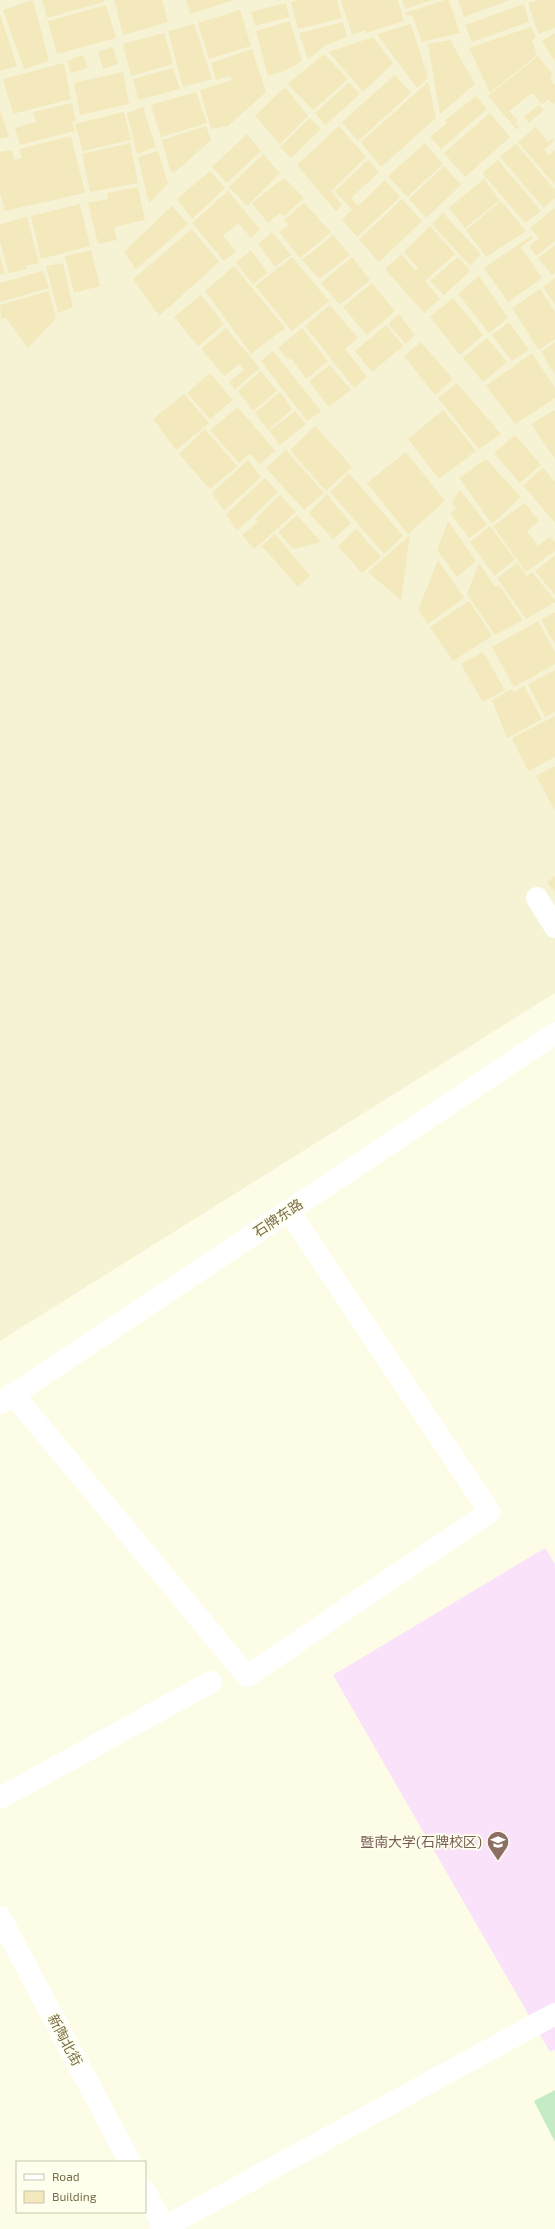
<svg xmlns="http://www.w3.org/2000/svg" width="555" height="2229" font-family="'Exo 2','Noto Sans SC',sans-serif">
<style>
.residential{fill:#f6f3d5}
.education{fill:#fae3fa}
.green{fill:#c4ecc4}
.building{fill:#f4e8bd}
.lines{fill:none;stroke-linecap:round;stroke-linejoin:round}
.minor{stroke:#fff;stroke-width:22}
.labels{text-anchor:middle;stroke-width:3.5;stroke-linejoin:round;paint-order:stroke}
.street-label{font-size:14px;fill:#796d49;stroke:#ffe}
.education-label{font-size:14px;fill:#785e54;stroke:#ffe;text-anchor:end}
</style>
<rect width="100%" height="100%" fill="#fdfde7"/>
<path class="residential" d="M 0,0 L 555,0 L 555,993 L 0,1341 Z"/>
<path class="education" d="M 545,1548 L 555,1564 L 555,2050 L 550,2052 L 333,1675 Z"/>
<path class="green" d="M 555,2090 L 555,2142 L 534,2101 Z"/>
<g class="building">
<path d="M 33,0 L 49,61 L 24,69 L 3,10 Z"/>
<path d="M 42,0 L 104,0 L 104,2 L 47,18 Z"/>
<path d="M 114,0 L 162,0 L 168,22 L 123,35 Z"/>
<path d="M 186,0 L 234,0 L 190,14 Z"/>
<path d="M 297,0 L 337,0 L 342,18 L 298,29 L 291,2 Z"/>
<path d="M 341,0 L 398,0 L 404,21 L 366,33 L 365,30 L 352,35 Z"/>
<path d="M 402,0 L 432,0 L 405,9 Z"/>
<path d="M 445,0 L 449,0 L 460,33 L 422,42 L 412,15 L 407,16 L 405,13 Z"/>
<path d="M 458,0 L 510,0 L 464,17 Z"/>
<path d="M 537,0 L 555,0 L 555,28 L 538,34 L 528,3 Z"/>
<path d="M 286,3 L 289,17 L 255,26 L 251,12 Z"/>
<path d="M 524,4 L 529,22 L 472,42 L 465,25 Z"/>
<path d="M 106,5 L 116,38 L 57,54 L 48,21 Z"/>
<path d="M 240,10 L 251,46 L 209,59 L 198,23 Z"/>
<path d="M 0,14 L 17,66 L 0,71 Z"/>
<path d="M 290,21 L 302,61 L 282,72 L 268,76 L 256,31 Z"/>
<path d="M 343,22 L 347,37 L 326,45 L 308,59 L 299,33 Z"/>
<path d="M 194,24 L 212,79 L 183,87 L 168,31 Z"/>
<path d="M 411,24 L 428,78 L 417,88 L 377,34 Z"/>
<path d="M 531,27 L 536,38 L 532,40 L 537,55 L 490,93 L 469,48 Z"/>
<path d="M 164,33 L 173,64 L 131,76 L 123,44 Z"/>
<path d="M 555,33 L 555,62 L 542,41 Z"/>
<path d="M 373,37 L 393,63 L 363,92 L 329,52 Z"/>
<path d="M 450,40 L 475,84 L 440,114 L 428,44 Z"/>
<path d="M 113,47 L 118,64 L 103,69 L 98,52 Z"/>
<path d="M 252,49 L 266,92 L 228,126 L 211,129 L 200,90 L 232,80 L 230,76 L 216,80 L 211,63 Z"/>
<path d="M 324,54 L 348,79 L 313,110 L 288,84 Z"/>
<path d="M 83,55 L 88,68 L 71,73 L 67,61 Z"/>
<path d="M 538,56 L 553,75 L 550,78 L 555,85 L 555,102 L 553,105 L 549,99 L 542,104 L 532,93 L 509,111 L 518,120 L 515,123 L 519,127 L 517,130 L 488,96 Z"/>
<path d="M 64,63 L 71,99 L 13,114 L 3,79 Z"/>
<path d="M 173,68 L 180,89 L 138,100 L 133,79 Z"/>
<path d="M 123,72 L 129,104 L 80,115 L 74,83 Z"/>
<path d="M 395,75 L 411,93 L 358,141 L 342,122 Z"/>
<path d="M 349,82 L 360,94 L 325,125 L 315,113 Z"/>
<path d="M 428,82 L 436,118 L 381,167 L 361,142 Z"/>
<path d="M 285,87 L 308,116 L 280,144 L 255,116 Z"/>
<path d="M 196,92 L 207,123 L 161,137 L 151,105 Z"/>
<path d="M 476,96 L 487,109 L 441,149 L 430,137 L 447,123 L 445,120 Z"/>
<path d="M 72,103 L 76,121 L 72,122 L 75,131 L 20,145 L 15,128 L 36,122 L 33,112 Z"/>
<path d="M 539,105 L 544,110 L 529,123 L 524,117 Z"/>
<path d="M 143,107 L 156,147 L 137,154 L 127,113 Z"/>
<path d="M 0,109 L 9,137 L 0,139 Z"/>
<path d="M 124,112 L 131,140 L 83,151 L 75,124 Z"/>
<path d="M 490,113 L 510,137 L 465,177 L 444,153 Z"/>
<path d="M 310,118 L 321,129 L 291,158 L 280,147 Z"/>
<path d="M 206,126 L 211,140 L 174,173 L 170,170 L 162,140 Z"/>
<path d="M 339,126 L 366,157 L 331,191 L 342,205 L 336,211 L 297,165 Z"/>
<path d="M 536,127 L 548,142 L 552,139 L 554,141 L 544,149 L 549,155 L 555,150 L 555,185 L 518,142 Z"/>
<path d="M 247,134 L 261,151 L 227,183 L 212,167 Z"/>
<path d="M 71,136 L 85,193 L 5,211 L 0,193 L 0,152 L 12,150 L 14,160 L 22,158 L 19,149 Z"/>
<path d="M 130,143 L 138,183 L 90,192 L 82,154 Z"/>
<path d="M 425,143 L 443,164 L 407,197 L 388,176 Z"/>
<path d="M 516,144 L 555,190 L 555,198 L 544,208 L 500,157 Z"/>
<path d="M 158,151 L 168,183 L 149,204 L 138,157 Z"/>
<path d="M 263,154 L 280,173 L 247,206 L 229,187 Z"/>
<path d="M 368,160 L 379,172 L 351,198 L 358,206 L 385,180 L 400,197 L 357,237 L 342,219 L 352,210 L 335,191 Z"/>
<path d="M 498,160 L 541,211 L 525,223 L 482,173 Z"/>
<path d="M 444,166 L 461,185 L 426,218 L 409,199 Z"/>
<path d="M 210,171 L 225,188 L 192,219 L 177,199 Z"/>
<path d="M 284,178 L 304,198 L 284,216 L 280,213 L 268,223 L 252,203 Z"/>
<path d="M 484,179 L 500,200 L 465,228 L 449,208 Z"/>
<path d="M 138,187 L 145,220 L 114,227 L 117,240 L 98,244 L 88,203 L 108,199 L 107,193 Z"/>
<path d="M 228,191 L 260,229 L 251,238 L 238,223 L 223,236 L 236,251 L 224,261 L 192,223 Z"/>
<path d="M 402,199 L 422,221 L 379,262 L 359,240 Z"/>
<path d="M 501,201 L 526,231 L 486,257 L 466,230 Z"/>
<path d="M 304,203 L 331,232 L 300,258 L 279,232 L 289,225 L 284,220 Z"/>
<path d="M 80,204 L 90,246 L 41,259 L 31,216 Z"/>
<path d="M 172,206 L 188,224 L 136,269 L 124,252 Z"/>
<path d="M 555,208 L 555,241 L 536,256 L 529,246 L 539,238 L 530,228 Z"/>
<path d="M 443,213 L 481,254 L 470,266 L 432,224 Z"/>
<path d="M 27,217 L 39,263 L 26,266 L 27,269 L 9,273 L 0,242 L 0,224 Z"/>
<path d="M 430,226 L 455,254 L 425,281 L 440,299 L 424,313 L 385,269 L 402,254 L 415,271 L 418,268 L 404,252 Z"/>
<path d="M 192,229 L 219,262 L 159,316 L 133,279 Z"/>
<path d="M 272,232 L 291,255 L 275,267 L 258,244 Z"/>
<path d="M 333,235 L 350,255 L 319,279 L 302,260 Z"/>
<path d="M 531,236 L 533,238 L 521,247 L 542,278 L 508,302 L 484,268 Z"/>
<path d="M 555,245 L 555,273 L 552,275 L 538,258 Z"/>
<path d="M 91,250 L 100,286 L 74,293 L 65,256 Z"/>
<path d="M 251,250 L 268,273 L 253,284 L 236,263 Z"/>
<path d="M 0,256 L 5,273 L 0,275 Z"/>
<path d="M 292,257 L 329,301 L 292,331 L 255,286 Z"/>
<path d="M 352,257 L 370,280 L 340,305 L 321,283 Z"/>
<path d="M 458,257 L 470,271 L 444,295 L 430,281 Z"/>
<path d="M 63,263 L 73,307 L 58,313 L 46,266 Z"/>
<path d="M 234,266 L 285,328 L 251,354 L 205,291 Z"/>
<path d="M 43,271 L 49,288 L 0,302 L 0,283 Z"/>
<path d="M 479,276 L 508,318 L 489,333 L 458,294 Z"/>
<path d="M 555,278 L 555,305 L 543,287 Z"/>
<path d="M 372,283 L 395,311 L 367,335 L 343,307 Z"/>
<path d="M 540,289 L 555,312 L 555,339 L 539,350 L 512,308 Z"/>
<path d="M 49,291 L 56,318 L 28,348 L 6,318 L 1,319 L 0,305 Z"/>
<path d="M 201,295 L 224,324 L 198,346 L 174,317 Z"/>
<path d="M 453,298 L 483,335 L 460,355 L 430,317 Z"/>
<path d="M 330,305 L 358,338 L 345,349 L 367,377 L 354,388 L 305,326 Z"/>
<path d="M 399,314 L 415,335 L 406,344 L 388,324 Z"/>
<path d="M 509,322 L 529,350 L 512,361 L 492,335 Z"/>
<path d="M 386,325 L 403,346 L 372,372 L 355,351 Z"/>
<path d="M 226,328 L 260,368 L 235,389 L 229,382 L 244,370 L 239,364 L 224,376 L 201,349 Z"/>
<path d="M 302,328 L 328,361 L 306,379 L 291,358 L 288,360 L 278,348 Z"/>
<path d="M 487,338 L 507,362 L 483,382 L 463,358 Z"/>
<path d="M 421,342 L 453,379 L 435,395 L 404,356 Z"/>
<path d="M 555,342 L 555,375 L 541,352 Z"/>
<path d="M 273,351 L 321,411 L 307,421 L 261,361 Z"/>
<path d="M 532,353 L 555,388 L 555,398 L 515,424 L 486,386 Z"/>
<path d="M 330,365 L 351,390 L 329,407 L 309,381 Z"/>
<path d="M 261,371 L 277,391 L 253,411 L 238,391 Z"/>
<path d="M 210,373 L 233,400 L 210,419 L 187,393 Z"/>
<path d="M 457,383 L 501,434 L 479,449 L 438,398 Z"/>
<path d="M 280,392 L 292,409 L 268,430 L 255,413 Z"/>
<path d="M 184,394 L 209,423 L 176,450 L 153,419 Z"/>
<path d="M 238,407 L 275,451 L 260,464 L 250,454 L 239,463 L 210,430 Z"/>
<path d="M 443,410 L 476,451 L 439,479 L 408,439 Z"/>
<path d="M 555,410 L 555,459 L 531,424 Z"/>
<path d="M 295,411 L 306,424 L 280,445 L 269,431 Z"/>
<path d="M 315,426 L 352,467 L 326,491 L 290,450 Z"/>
<path d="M 205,429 L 237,466 L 210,489 L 179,454 Z"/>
<path d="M 515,435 L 541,465 L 520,483 L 494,453 Z"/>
<path d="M 286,450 L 324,493 L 304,510 L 266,468 Z"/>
<path d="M 406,452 L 445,501 L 408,534 L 367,483 Z"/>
<path d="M 486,459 L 521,497 L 492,524 L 459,478 Z"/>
<path d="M 248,460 L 261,477 L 224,511 L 212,493 Z"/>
<path d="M 543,468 L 555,482 L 555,523 L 523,485 Z"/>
<path d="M 349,473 L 403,536 L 384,554 L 330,492 Z"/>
<path d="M 265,478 L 278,492 L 237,531 L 226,514 Z"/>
<path d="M 460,490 L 487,525 L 469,538 L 450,513 L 456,509 L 452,502 Z"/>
<path d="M 327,494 L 351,523 L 333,539 L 309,513 Z"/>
<path d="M 280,495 L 296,512 L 254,549 L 242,535 L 258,522 L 255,519 Z"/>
<path d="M 525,503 L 539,521 L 527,531 L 538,546 L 550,537 L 555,542 L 555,551 L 526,572 L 493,526 Z"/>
<path d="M 297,515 L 321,542 L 293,549 L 278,532 Z"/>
<path d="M 448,521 L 476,561 L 457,577 L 437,550 Z"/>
<path d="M 490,526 L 515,559 L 495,576 L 470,542 Z"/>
<path d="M 356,529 L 381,557 L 362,573 L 338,546 Z"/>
<path d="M 275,534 L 310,576 L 298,587 L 262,546 Z"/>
<path d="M 410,535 L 401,600 L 368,572 Z"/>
<path d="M 555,555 L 555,595 L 535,571 Z"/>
<path d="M 438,560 L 464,598 L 428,624 L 418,610 Z"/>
<path d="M 479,563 L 495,587 L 499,585 L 523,620 L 495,635 L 467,594 Z"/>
<path d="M 517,563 L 527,576 L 532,572 L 555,600 L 555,602 L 526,619 L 497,578 Z"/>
<path d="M 469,601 L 492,636 L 453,661 L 430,627 Z"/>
<path d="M 555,612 L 555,644 L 541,620 Z"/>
<path d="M 538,621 L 555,652 L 555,664 L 514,687 L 492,647 Z"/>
<path d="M 483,652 L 505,690 L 483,702 L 461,664 Z"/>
<path d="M 555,670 L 555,712 L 545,717 L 528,684 Z"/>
<path d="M 524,686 L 542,719 L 507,738 L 492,700 L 512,689 L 514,692 Z"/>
<path d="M 555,716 L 555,757 L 528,771 L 512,738 Z"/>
<path d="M 555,766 L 555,811 L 536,776 Z"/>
<path d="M 555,876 L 555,892 L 547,882 Z"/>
</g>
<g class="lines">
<g class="minor">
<path d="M 537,898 L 555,927"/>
<path d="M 13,1394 L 247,1676 L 490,1512 L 289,1211"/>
<path d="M 0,1403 L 555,1033"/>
<path d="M 0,1798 L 211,1682"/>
<path d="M 0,1917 L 130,2162"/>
<path d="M 145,2191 L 165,2229"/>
<path d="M 161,2229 L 555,2014"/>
</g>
</g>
<defs>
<g id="university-pin" transform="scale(1.15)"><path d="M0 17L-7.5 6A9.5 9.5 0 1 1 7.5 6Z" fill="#8d6e63" stroke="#ffe"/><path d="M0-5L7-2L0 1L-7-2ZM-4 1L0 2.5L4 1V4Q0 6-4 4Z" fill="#fff"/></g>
</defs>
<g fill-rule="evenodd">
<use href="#university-pin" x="498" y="1842"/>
</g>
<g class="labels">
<g class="street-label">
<text transform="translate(278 1218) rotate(-34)" y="5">石牌东路</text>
<text transform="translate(65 2040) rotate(62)" y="5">新陶北街</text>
</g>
<g class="education-label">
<text x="482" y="1847">暨南大学(石牌校区)</text>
</g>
</g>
<rect x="16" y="2161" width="130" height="52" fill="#ffffee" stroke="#c9c5ac"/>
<rect x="24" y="2174" width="20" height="6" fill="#ffffff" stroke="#c9c5ac"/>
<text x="52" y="2181" font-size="12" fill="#796d49">Road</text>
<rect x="24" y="2191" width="20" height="12" fill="#f4e8bd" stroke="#c9c5ac"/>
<text x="52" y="2201" font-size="12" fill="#796d49">Building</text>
</svg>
